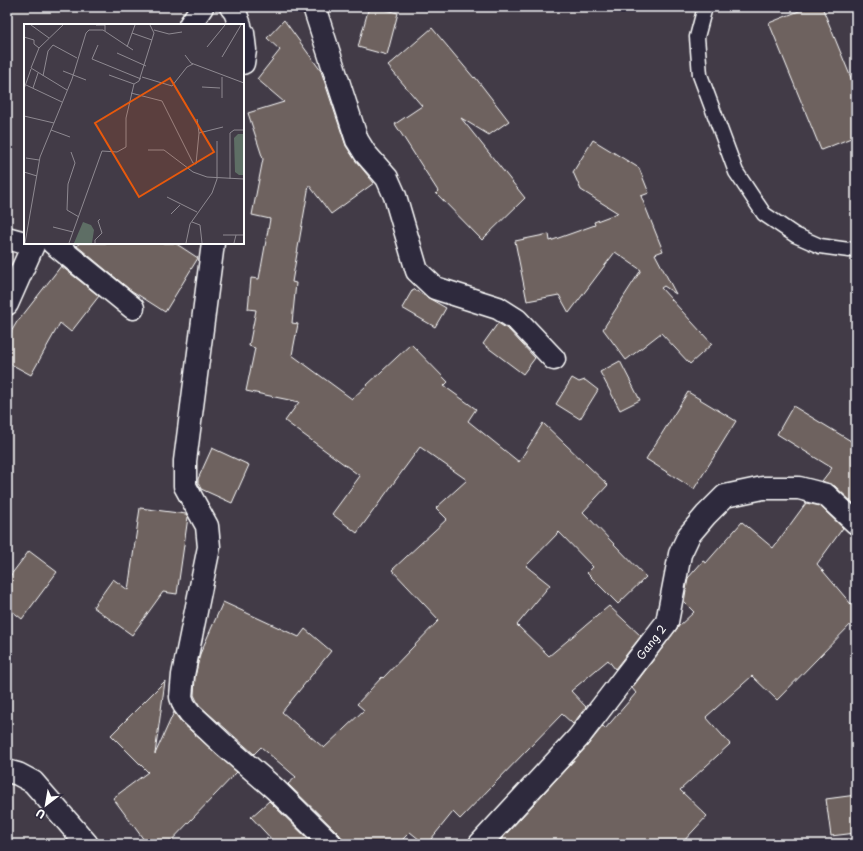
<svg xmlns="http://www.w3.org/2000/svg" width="863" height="851" font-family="'Playpen Sans',sans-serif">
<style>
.building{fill:#6e625e;stroke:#fff}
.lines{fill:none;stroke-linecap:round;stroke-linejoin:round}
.service-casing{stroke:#fff;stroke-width:17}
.minor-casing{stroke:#fff;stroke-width:25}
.service{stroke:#2f2a3d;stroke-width:14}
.minor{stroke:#2f2a3d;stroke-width:22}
.labels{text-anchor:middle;stroke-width:4;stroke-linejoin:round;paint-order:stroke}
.street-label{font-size:11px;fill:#fff;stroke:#2f2a3d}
.inset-road{fill:none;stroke:#8e8991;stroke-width:1}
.view{fill:#e8590c;fill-opacity:0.15;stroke:#e8590c;stroke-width:2}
.inset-edge{fill:none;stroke:#fff;stroke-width:2}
</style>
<rect width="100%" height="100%" fill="#423b47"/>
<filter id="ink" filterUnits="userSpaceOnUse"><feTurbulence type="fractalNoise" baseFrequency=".025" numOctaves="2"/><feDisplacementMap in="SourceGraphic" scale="8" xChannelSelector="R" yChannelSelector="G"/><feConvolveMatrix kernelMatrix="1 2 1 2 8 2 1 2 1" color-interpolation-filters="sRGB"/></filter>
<g filter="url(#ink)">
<g class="building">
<path d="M 369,7 L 375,7 L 398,13 L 387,55 L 358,47 Z"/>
<path d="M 809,7 L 822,7 L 856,90 L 856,136 L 821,150 L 769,23 Z"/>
<path d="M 284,20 L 321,71 L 346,146 L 356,161 L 374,183 L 331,214 L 309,185 L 292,282 L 296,283 L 292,323 L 298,324 L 292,355 L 352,399 L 411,344 L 448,382 L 444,386 L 476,409 L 468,421 L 519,462 L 543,423 L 608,485 L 583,512 L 646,577 L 618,604 L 587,573 L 593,567 L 559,532 L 526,566 L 550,585 L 517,625 L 549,656 L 609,606 L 641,636 L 615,669 L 608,660 L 571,691 L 586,707 L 573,724 L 562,714 L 460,819 L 453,812 L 427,844 L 425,844 L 410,832 L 398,844 L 343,844 L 343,840 L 340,835 L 288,784 L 296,777 L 261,747 L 254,754 L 199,705 L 194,695 L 195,677 L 200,654 L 223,602 L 299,637 L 305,629 L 331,651 L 282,712 L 324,748 L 364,710 L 357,704 L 382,677 L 383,678 L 439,620 L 392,570 L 447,519 L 436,508 L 467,480 L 420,447 L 357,533 L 332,514 L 360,476 L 285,421 L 299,402 L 246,391 L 255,348 L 249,346 L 256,310 L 248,309 L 251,278 L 259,279 L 270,219 L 252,215 L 263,159 L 248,113 L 284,102 L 257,79 L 280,50 L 267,38 Z"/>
<path d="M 432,28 L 474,78 L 475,77 L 509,121 L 489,135 L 461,118 L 525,198 L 482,240 L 436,193 L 438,191 L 395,124 L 422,106 L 388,66 Z"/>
<path d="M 593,140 L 639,168 L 649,193 L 641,196 L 663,251 L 655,254 L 676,294 L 664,286 L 661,288 L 712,344 L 690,364 L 661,333 L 626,360 L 603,329 L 641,270 L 615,252 L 569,313 L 559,295 L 527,301 L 515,241 L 549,234 L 550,241 L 595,225 L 594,222 L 618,213 L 581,190 L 573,172 Z"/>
<path d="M 79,243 L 175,243 L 198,258 L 165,312 L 129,289 L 77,246 Z"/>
<path d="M 61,266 L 99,296 L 71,332 L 60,323 L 31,375 L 7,362 L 7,339 L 18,320 L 19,320 Z"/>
<path d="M 413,289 L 446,308 L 435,327 L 402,308 Z"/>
<path d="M 498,323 L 509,330 L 535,358 L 523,374 L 483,344 Z"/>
<path d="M 620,361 L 640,400 L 620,410 L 600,372 Z"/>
<path d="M 572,378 L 579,382 L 585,380 L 598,390 L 580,419 L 556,404 Z"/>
<path d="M 688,392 L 736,421 L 694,489 L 646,459 Z"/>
<path d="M 793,406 L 851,441 L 856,435 L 856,506 L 835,486 L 822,481 L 832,468 L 777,434 Z"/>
<path d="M 212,448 L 249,465 L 232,503 L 201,489 L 198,483 L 198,479 Z"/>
<path d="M 806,503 L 820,506 L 843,528 L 817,564 L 856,610 L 856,619 L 777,700 L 752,676 L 706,717 L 730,744 L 680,790 L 707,816 L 681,844 L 497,844 L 587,746 L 603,726 L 605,729 L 636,693 L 632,688 L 679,626 L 694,612 L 684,602 L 688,578 L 703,561 L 706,563 L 742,522 L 773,548 Z"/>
<path d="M 140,508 L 186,514 L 188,517 L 177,594 L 163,592 L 132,635 L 93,607 L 113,579 L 128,590 Z"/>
<path d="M 29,551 L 57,572 L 22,619 L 7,607 L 7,580 Z"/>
<path d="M 165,681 L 155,754 L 174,712 L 181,722 L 237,772 L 168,844 L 147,844 L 113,798 L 148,772 L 111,735 Z"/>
<path d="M 856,795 L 856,833 L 831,836 L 826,799 Z"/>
<path d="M 269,801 L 313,844 L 276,844 L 251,817 Z"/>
</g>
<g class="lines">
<g class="service-casing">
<path id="service" d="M 705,7 L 697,37 L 700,75 L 736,172 L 764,214 L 795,235 L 820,246 L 849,250 L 856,247"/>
</g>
<g class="minor-casing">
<g id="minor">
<path d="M 231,7 L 235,12 L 240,25"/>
<path d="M 314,7 L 357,140 L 365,153 L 387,178 L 395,196 L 417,271 L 435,288 L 498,308 L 517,320 L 554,359"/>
<path d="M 190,25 L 202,7"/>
<path d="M 243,33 L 245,50 L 243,63"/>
<path d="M 7,238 L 25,243"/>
<path d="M 53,243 L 133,308"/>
<path d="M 213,243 L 185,461 L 185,486 L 207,526 L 209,547 L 183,675 L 181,697 L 184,705 L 190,713 L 224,745 L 275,789 L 331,844"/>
<path d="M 7,304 L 34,243"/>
<path d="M 7,771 L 18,774 L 33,782 L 87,844"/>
<path id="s1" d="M 480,844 L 578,738 L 667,622 L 680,554 L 689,535 L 706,515 L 725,496 L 763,488 L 799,488 L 826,495 L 856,523"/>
</g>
</g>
<use href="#service" class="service"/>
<use href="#minor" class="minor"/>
</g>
</g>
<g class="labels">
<g class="street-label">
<text dy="4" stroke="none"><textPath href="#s1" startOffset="265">Gang 2</textPath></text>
</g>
</g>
<g transform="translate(24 24)">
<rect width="220" height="220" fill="#423b47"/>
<path d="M 214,110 L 220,110 L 220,151 L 215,151 L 211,148 L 210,114 ZM 59,198 L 67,201 L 70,206 L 68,219 L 50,219 Z" fill="#5e6e65"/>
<path class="inset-road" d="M 7,1 L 25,14M 39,1 L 15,24 L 7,44 L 43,66M 72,1 L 81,1 L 81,7M 130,6 L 145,10 L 158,8M 108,9 L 128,16M 0,13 L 10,16 L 10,20 L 15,24M 74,21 L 68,35 L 117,55M 103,23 L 111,1M 183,23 L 201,1M 93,29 L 122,42M 161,31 L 167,39 L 220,59M 198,33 L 217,1M 39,47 L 62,56M 85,51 L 110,60 L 115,57 L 130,9 L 126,1M 19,52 L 24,27 L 29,21 L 53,34M 118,53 L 148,62 L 163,43 L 169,40M 198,53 L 198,74M 2,61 L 38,78M 178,63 L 196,64M 9,64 L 14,49M 0,65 L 7,45M 107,69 L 138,77 L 169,139 L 172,140 L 175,109 L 199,103M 0,92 L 30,99M 173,95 L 175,109M 27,106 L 46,113M 124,126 L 140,126 L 169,148 L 183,153 L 220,155M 47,128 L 51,139 L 44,160 L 43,186 L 55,193M 2,134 L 15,136M 0,148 L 13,152M 206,155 L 206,109 L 210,106 L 220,106M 143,173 L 173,188M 147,190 L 156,181M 168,198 L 176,201 L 178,219M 29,203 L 49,208M 199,211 L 212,211M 1,219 L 16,133 L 48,55 L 62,9 L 65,6 L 79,6 L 109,26M 45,219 L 78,127 L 93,128 L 102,123 L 102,94 L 110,60M 71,219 L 71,216 L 78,209 L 74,197 L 76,195M 162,219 L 166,200 L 188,169 L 193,155 L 193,117M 210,219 L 212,211 L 220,211"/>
<path class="view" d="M 146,54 L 190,128 L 115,173 L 71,99 Z"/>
<rect width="220" height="220" class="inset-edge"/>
</g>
<rect width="863" height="851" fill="none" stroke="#2f2a3d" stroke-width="24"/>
<rect x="12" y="12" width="839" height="827" fill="none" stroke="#fff" stroke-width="1.5" filter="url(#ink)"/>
<g transform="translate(46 805) rotate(211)" stroke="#2f2a3d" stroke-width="3" paint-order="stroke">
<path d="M0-3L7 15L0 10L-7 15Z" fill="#ffffff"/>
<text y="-6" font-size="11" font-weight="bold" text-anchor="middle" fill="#ffffff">U</text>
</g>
</svg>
